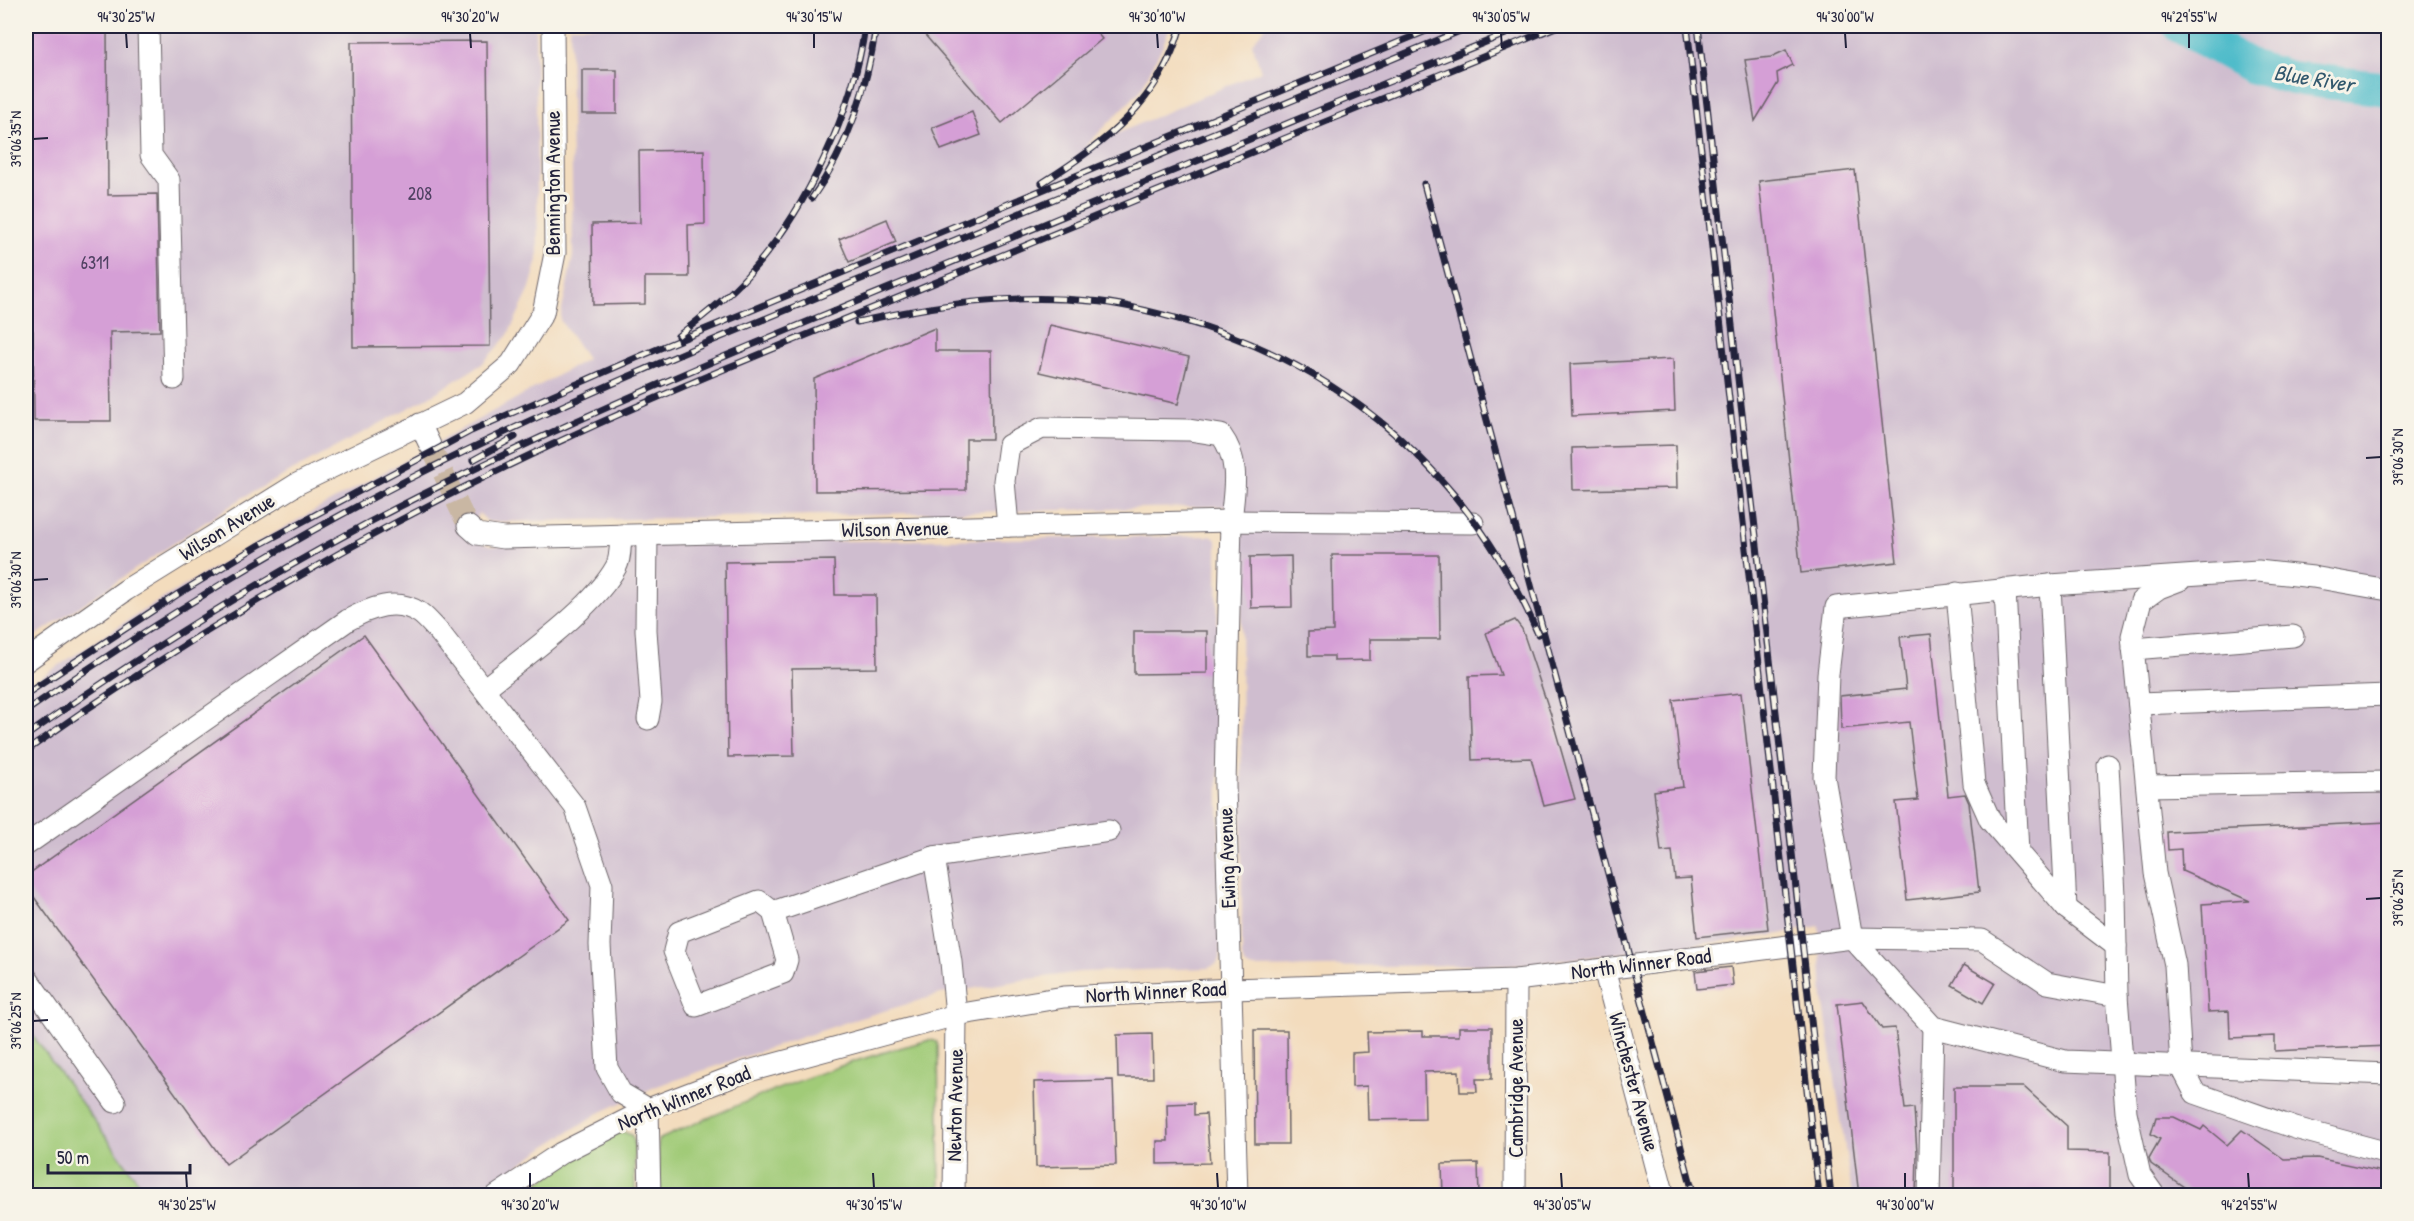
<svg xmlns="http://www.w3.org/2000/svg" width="2414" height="1221" font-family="'Patrick Hand',sans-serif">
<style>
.industrial{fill:#cfbdcf}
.green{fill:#a1cb78;stroke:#62765a;stroke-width:1.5}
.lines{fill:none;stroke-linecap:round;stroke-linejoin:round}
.river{stroke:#50bcca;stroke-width:34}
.building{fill:#d59fd6}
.minor-tunnel{stroke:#c9b7a3;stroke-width:21;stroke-dasharray:21 10;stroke-linecap:butt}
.minor-casing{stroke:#6b6368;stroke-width:23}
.minor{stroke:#fff;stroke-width:21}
.rail-casing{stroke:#22223b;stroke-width:7}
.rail{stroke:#f7f3e8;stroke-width:4.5;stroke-dasharray:14;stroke-linecap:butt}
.ticks{fill:none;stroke:#22223b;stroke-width:2}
.labels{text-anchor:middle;stroke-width:6;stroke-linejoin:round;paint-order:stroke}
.number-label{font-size:18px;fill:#4f4162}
.street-label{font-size:21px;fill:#22223b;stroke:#f7f3e8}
.water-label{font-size:22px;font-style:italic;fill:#32586d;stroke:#f7f3e8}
.neatline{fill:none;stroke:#22223b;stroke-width:2}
.ticks-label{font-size:15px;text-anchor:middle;fill:#22223b}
</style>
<rect width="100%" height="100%" fill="#f7f3e8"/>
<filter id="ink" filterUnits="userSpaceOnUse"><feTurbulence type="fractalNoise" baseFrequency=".0167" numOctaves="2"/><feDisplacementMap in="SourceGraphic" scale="12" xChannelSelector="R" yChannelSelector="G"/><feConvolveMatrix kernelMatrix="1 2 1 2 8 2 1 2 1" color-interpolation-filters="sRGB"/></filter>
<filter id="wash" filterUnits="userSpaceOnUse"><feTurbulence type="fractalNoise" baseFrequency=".008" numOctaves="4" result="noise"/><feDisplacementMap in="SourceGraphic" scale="24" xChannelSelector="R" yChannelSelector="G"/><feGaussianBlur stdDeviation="1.35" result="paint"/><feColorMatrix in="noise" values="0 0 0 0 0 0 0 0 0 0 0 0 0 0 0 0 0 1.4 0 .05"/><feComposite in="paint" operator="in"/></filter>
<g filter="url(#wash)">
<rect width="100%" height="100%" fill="#f3dcbd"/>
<g class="industrial">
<path d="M 26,26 L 535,26 L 538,260 L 529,291 L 508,335 L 482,364 L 427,398 L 242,498 L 26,642 Z"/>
<path d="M 570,26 L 1170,26 L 1163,45 L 1140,91 L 1084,148 L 1261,71 L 1252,43 L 1266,26 L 2388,26 L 2388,1195 L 1852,1195 L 1823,997 L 1819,926 L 1775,935 L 1529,964 L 1249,968 L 1244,964 L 1242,957 L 1241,506 L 488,522 L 479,513 L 467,537 L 490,546 L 1212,536 L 1217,541 L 1217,548 L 1220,956 L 1217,964 L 1208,968 L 1080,972 L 1023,980 L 941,994 L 850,1021 L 657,1086 L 599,1113 L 546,1146 L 476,1195 L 148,1195 L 26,1026 L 26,687 L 142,611 L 251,546 L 587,359 L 560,320 L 573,256 Z"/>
</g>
<g class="green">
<path d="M 26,1026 L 148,1195 L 26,1195 Z"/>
<path d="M 930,1040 L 936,1041 L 938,1046 L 940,1195 L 659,1195 L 658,1140 C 747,1100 835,1063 930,1040 Z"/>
<path d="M 624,1132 L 631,1135 L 634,1141 L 635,1195 L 517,1196 L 616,1133 Z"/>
</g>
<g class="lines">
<path class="river" d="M 2179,26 L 2253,67 L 2292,78 L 2388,89"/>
</g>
<g id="blocks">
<g class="building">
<path d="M 26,26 L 107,26 L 108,195 L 157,194 L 160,331 L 110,332 L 111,421 L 34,421 L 33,331 L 26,331 Z"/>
<path d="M 917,26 L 1091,26 L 1102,39 L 1002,123 Z"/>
<path d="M 487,41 L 490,346 L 353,347 L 351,42 Z"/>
<path d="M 1786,50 L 1793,65 L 1777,73 L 1778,83 L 1755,121 L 1745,60 L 1771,57 Z"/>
<rect x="582" y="70" width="35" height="44"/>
<path d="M 972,112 L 981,135 L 941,150 L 932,128 Z"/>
<path d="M 704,150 L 705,224 L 688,225 L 689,277 L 645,277 L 645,304 L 593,305 L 592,224 L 640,223 L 639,151 Z"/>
<path d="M 1855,170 L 1897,562 L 1801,573 L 1759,181 Z"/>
<path d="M 887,219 L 896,242 L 849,262 L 839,239 Z"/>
<path d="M 1050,325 L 1189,357 L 1178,404 L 1039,372 Z"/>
<path d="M 935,328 L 935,351 L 991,351 L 992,439 L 966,439 L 966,490 L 815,491 L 814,379 Z"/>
<path d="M 1673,359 L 1675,411 L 1572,416 L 1570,364 Z"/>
<path d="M 1676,445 L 1677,488 L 1573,490 L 1572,448 Z"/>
<path d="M 1332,555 L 1439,555 L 1440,639 L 1370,639 L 1370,660 L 1334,661 L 1334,656 L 1308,656 L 1308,632 L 1333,631 Z"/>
<path d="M 1291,556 L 1292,607 L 1251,608 L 1250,557 Z"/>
<path d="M 834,560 L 835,595 L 876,595 L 877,668 L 792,669 L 794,756 L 728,757 L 725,562 Z"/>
<path d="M 1515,620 L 1522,629 L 1551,715 L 1575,799 L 1544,806 L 1531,758 L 1472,760 L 1469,676 L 1501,675 L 1486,633 Z"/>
<path d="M 1134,631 L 1207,631 L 1207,673 L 1134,674 Z"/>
<path d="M 1931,634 L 1948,796 L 1965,794 L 1969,803 L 1979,892 L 1907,900 L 1896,802 L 1918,800 L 1909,722 L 1841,729 L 1840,696 L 1906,689 L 1900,637 Z"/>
<path d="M 364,635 L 569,920 L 226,1164 L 26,886 L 26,876 Z"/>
<path d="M 1741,693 L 1768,929 L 1697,937 L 1691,878 L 1675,879 L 1672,851 L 1661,852 L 1654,791 L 1683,787 L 1673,700 Z"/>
<path d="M 2388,822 L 2388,1046 L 2275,1051 L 2275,1036 L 2230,1038 L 2229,1011 L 2208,1012 L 2202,904 L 2250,901 L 2182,871 L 2181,849 L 2168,850 L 2167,832 Z"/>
<path d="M 1964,965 L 1995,983 L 1983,1003 L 1952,985 Z"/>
<path d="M 1731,967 L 1733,985 L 1697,989 L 1695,971 Z"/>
<path d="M 1863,1001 L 1882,1029 L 1895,1028 L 1905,1109 L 1914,1108 L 1917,1152 L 1916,1196 L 1859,1196 L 1837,1004 Z"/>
<path d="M 1459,1027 L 1492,1027 L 1492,1079 L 1476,1079 L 1477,1092 L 1460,1092 L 1459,1071 L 1424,1072 L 1425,1119 L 1368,1120 L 1367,1086 L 1352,1087 L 1352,1053 L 1368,1052 L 1367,1032 L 1423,1031 L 1423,1036 L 1459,1036 Z"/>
<path d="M 1254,1030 L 1287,1030 L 1288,1144 L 1255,1144 Z"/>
<path d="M 1152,1034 L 1153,1078 L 1118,1078 L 1117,1035 Z"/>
<path d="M 1113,1080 L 1116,1165 L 1036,1167 L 1034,1082 Z"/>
<path d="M 1954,1087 L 2024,1087 L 2067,1126 L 2067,1151 L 2110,1152 L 2110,1196 L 1954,1196 Z"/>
<path d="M 1194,1103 L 1194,1115 L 1206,1114 L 1210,1163 L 1157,1164 L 1157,1141 L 1168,1141 L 1167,1104 Z"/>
<path d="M 2156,1117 L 2174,1117 L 2201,1130 L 2204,1126 L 2227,1145 L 2242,1130 L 2284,1159 L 2317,1158 L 2388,1173 L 2388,1196 L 2197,1196 L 2151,1164 L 2149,1158 L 2160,1139 L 2151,1134 Z"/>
<path d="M 1478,1163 L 1479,1196 L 1443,1196 L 1442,1164 Z"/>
</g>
</g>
</g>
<g filter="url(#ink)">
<use href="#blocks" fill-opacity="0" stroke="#6b6368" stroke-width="1.5"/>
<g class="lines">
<path class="minor-tunnel" d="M 430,445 L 468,526"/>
<g class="minor-casing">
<g id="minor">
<path d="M 148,26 L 151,155 L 169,180 L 174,379"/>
<path d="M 420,424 L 430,445"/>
<path d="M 468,526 L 477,534 L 503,538 L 1231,521 L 1473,523"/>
<path d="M 1008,526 L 1004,481 L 1009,445 L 1042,428 L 1189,430 L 1221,435 C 1241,462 1234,490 1231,521 L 1225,785 L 1237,1196"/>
<path d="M 647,535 L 646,630 L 651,702 L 648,719"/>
<path d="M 2180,580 L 2159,588 L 2141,601 L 2132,636 L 2155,873 L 2175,965 L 2181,1066 L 2195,1093 L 2295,1128 L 2388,1153"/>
<path d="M 2050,585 L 2066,908"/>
<path d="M 2005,589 L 2018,852"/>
<path d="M 2388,590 L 2313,577 L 2258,571 L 2050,585 L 1836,607 L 1828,674 L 1824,777 L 1852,938 L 1933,1027 L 2065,1061 L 2388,1074"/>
<path d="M 1957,593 L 1974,784 L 1990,820 L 2066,908 L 2116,946"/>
<path d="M 2133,649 L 2293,636"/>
<path d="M 26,661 L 126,590 L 297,484 L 465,403 L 511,364 L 543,313 L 555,253 L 553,26"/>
<path d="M 484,689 C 522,658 593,609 616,567 C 621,558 620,545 621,535"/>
<path d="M 2139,704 L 2388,695"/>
<path d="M 2108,765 L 2115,895 L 2117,996 L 2126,1112 L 2140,1175 L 2155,1196"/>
<path d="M 2147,786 L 2388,782"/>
<path d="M 26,845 L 348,620 C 370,608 396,597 420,613 C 427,618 434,627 440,633 L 575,807 L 602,885 L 600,945 L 607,1068 L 621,1093 L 648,1109 L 650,1196"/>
<path d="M 773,912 L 787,960 L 783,973 L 696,1006 L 674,951 L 679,932 L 759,901 L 773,912 L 934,857"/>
<path d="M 1604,969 L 1664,1196"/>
<path d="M 26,977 L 115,1102"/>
<path d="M 496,1196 L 561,1153 L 648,1109 L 745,1072 L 956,1015 L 1064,997 L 1232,989 L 1516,980 L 1852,938 L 1982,940 L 2047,983 L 2117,996"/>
<path d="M 954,1196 L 956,1015 L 951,962 L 934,857 L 1109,831"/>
<path d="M 1515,1196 L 1516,980"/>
<path d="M 1929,1196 L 1933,1027"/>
</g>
</g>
<use href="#minor" class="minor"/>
<g class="rail-casing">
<g id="rail">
<path d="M 1687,26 L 1819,1196"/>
<path d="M 1698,26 C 1742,416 1787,805 1831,1196"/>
<path d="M 1042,183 C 1106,142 1159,103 1181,26"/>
<path d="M 1424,184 L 1694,1196"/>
<path d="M 812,198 C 849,146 867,89 876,26"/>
<path d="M 857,322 C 934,305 1011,293 1091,301 C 1119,303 1148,311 1175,318 C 1343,363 1470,475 1538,634"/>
<path d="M 678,336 C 702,317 727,298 747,276 C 805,214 854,110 865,26"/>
<path d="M 473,460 L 515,437"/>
<path d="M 26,694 L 178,594 L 259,545 L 471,431 L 636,358 L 1438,26"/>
<path d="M 26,711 C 148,627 274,548 407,480 C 509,428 615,382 721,337 L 1472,26"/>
<path d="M 26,736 C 150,648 281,566 418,497 C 587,411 763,340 938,268 C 1133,187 1329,106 1525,26"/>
<path d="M 26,751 C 200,628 385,520 580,432 C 707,374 837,323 966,270 C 1163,189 1360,107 1558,26"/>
</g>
</g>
<use href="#rail" class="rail"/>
</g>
</g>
<path class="ticks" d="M 126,33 L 127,48M 470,33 L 471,48M 814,33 L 814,48M 1157,33 L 1158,48M 1501,33 L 1502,48M 1845,33 L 1846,48M 2189,33 L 2189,48M 33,139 L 48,138M 2366,458 L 2381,457M 33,580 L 48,579M 2366,899 L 2381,898M 33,1021 L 48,1020M 186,1173 L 187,1188M 530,1173 L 530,1188M 873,1173 L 874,1188M 1217,1173 L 1218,1188M 1561,1173 L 1562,1188M 1905,1173 L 1905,1188M 2248,1173 L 2249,1188"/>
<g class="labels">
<g class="number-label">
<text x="420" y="200">208</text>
<text x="95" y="269">6311</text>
</g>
<g class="street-label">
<text transform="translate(553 183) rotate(-90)" y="7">Bennington Avenue</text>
<text transform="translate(227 527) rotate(-32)" y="7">Wilson Avenue</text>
<text transform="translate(895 529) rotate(-1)" y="7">Wilson Avenue</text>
<text transform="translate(1227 858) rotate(-92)" y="7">Ewing Avenue</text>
<text transform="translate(1641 964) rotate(-7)" y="7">North Winner Road</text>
<text transform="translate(1156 992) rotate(-3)" y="7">North Winner Road</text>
<text transform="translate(1634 1082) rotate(75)" y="7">Winchester Avenue</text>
<text transform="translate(1516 1088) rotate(-90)" y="7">Cambridge Avenue</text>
<text transform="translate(684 1098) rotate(-22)" y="7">North Winner Road</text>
<text transform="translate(955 1105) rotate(-89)" y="7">Newton Avenue</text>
</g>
<g class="water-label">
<text transform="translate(2314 78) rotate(9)" y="8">Blue River</text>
</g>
</g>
<rect width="2414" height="1221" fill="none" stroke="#f7f3e8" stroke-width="66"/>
<path d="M48 1164v9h142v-9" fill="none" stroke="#22223b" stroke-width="3"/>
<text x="57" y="1164" font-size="18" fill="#22223b" stroke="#f7f3e8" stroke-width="4.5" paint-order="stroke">50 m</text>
<rect x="33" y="33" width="2348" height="1155" class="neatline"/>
<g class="ticks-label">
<text x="126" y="22">94°30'25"W</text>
<text x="470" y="22">94°30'20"W</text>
<text x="814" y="22">94°30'15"W</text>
<text x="1157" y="22">94°30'10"W</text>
<text x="1501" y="22">94°30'05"W</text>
<text x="1845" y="22">94°30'00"W</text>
<text x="2189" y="22">94°29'55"W</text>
<text transform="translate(16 139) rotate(-90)" y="5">39°06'35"N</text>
<text transform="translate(2398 457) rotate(-90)" y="5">39°06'30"N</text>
<text transform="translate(16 580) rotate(-90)" y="5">39°06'30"N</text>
<text transform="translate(2398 898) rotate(-90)" y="5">39°06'25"N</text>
<text transform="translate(16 1021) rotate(-90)" y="5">39°06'25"N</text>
<text x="187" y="1210">94°30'25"W</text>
<text x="530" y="1210">94°30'20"W</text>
<text x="874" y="1210">94°30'15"W</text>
<text x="1218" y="1210">94°30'10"W</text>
<text x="1562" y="1210">94°30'05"W</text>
<text x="1905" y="1210">94°30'00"W</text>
<text x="2249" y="1210">94°29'55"W</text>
</g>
</svg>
